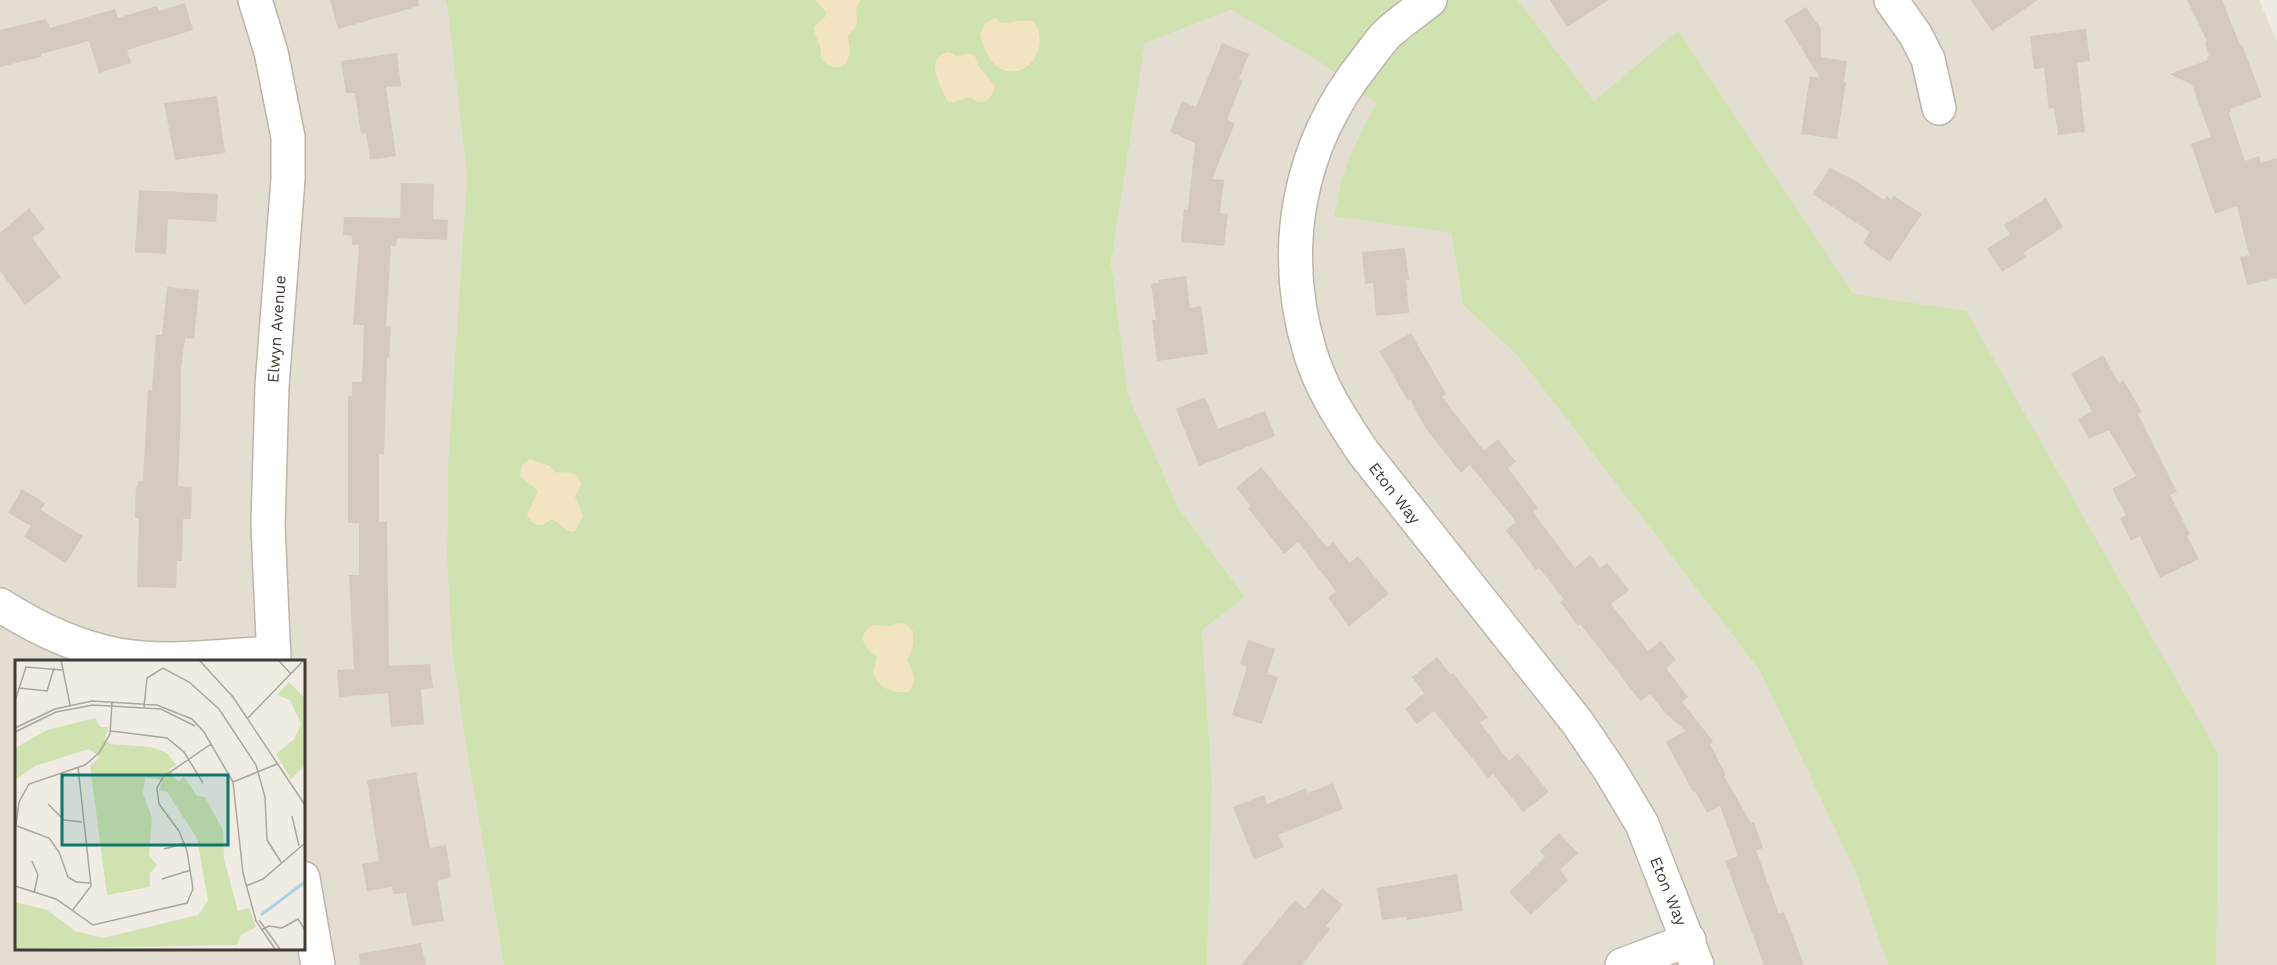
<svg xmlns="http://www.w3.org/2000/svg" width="2277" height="965" font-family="'Work Sans',sans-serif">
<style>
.residential{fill:#e4ddd2;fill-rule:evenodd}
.green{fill:#cfe2af}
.sand{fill:#f3e4c1}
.building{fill:#d4c9bd}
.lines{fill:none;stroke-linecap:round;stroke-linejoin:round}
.minor-casing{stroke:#beb5aa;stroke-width:36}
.minor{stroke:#fff;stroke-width:33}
.labels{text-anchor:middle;stroke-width:4.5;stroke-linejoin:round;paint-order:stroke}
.street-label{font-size:16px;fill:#423b34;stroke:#fff}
.inset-river{fill:none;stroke:#a4d3ea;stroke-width:3}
.inset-road{fill:none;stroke:#aaa59e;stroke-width:1.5}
.view{fill:#0f766e;fill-opacity:0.15;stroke:#0f766e;stroke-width:3}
.inset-edge{fill:none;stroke:#423b34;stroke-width:3}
</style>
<rect width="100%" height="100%" fill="#f0ece4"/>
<g class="residential">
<path d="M 0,0 L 445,0 L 447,6 L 467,175 L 448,462 L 447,560 L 452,650 L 465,740 L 504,965 L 0,965 ZM 16,662 L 303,662 L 303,948 L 16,948 Z"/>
<path d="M 1518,0 L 2259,0 L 2277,42 L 2277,965 L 2216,965 L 2216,952 L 1966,311 L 1853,295 L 1678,30 L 1594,101 Z"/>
<path d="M 1231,10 L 1317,60 L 1377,103 L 1357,140 L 1341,179 L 1334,215 L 1451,233 L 1463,305 L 1518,356 L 1760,671 L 1856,873 L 1888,965 L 1207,965 L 1212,785 L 1202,630 L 1245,597 L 1180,511 L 1128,395 L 1111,263 L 1145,43 Z"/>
</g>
<path class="green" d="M 445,0 L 1518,0 L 1594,101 L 1678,30 L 1853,294 L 1966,311 L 2218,753 L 2216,965 L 1888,965 L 1856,873 L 1760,671 L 1518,356 L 1463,305 L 1451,233 L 1334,216 L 1341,179 L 1357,140 L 1376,103 L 1317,60 L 1231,10 L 1145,43 L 1111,263 L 1128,395 L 1180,511 L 1245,597 L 1202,630 L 1212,785 L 1207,965 L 504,965 L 465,740 L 452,650 L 447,560 L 448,462 L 467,175 L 447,6 Z"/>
<g class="sand">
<path d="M 815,0 L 860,0 L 856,9 L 857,20 L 856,27 L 848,35 C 848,42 851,49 849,55 C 845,74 828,69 820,57 C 824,45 814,39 814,26 L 825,17 L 826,12 Z"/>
<path d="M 995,18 L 1001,23 C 1014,23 1019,19 1034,21 C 1059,64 994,103 980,34 L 985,23 Z"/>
<path d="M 948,52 L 957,56 L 969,53 L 975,56 L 978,66 L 995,86 C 994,93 989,103 980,102 C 972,101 978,99 970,98 C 961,98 957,104 947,101 C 941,85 923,59 948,52 Z"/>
<path d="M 530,459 L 550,466 L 554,472 C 568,474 577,468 581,485 L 575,497 L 583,515 C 573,545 567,527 552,519 L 542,525 L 534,524 L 527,516 C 529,505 537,500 537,490 L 520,476 L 522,465 Z"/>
<path d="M 898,623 L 906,624 L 913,631 L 913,645 L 907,661 C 914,673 917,680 909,692 C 893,693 880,689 873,674 L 877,656 L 869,651 L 862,639 C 871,614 881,633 898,623 Z"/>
</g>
<g class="building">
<path d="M 330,0 L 418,0 L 419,6 L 338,29 Z"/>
<path d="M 1550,0 L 1609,0 L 1567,27 Z"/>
<path d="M 1971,0 L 2038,0 L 1992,31 Z"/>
<path d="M 2187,0 L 2222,0 L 2240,45 L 2242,45 L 2262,97 L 2230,109 L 2231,112 L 2229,113 L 2245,161 L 2259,156 L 2261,163 L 2277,158 L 2277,278 L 2247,285 L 2240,257 L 2249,255 L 2237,206 L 2215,214 L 2191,144 L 2211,137 L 2192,85 L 2170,74 L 2208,60 L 2207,57 L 2209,56 L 2205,42 L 2207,41 Z"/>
<path d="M 185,3 L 193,30 L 127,50 L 131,63 L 99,73 L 89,41 L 41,54 L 41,57 L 0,67 L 0,30 L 46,19 L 50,28 L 115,9 L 118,18 L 157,6 L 159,11 Z"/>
<path d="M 1806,7 L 1821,29 L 1821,57 L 1847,61 L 1844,82 L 1846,82 L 1837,139 L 1801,134 L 1810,76 L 1820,78 L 1784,20 Z"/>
<path d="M 2086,29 L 2090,61 L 2077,63 L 2085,132 L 2058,135 L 2054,108 L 2049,109 L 2044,68 L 2034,69 L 2030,36 Z"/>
<path d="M 1222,43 L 1249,54 L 1239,79 L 1243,80 L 1227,119 L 1235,123 L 1212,179 L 1224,180 L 1220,213 L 1228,214 L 1224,246 L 1181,242 L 1184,209 L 1188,210 L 1195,143 L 1170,132 L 1182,101 L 1196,107 Z"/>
<path d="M 397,53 L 401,86 L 386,87 L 396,156 L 370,160 L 366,133 L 361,134 L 355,93 L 346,93 L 341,61 Z"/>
<path d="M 217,96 L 225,153 L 175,160 L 164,103 Z"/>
<path d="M 1830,168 L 1856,181 L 1884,200 L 1887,196 L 1891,199 L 1894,196 L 1922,214 L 1890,262 L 1863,243 L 1870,232 L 1813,194 Z"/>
<path d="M 401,183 L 434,184 L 433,219 L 448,220 L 447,240 L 397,238 L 396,246 L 391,246 L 386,326 L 391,327 L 389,358 L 387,358 L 384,454 L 379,454 L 379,522 L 387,522 L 389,666 L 430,664 L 433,688 L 421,689 L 424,724 L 391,727 L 388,693 L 339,697 L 337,670 L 354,669 L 349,575 L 359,575 L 359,523 L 348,523 L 348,396 L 352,396 L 352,382 L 362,382 L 364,325 L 353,325 L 359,245 L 352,245 L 352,236 L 343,235 L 344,217 L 400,218 Z"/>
<path d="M 139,190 L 218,194 L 216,222 L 168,219 L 166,254 L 135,252 Z"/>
<path d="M 2046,198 L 2063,227 L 2023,253 L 2026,257 L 2002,272 L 1987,249 L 2010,234 L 2004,225 Z"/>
<path d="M 29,208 L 45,229 L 32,238 L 61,277 L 25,305 L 0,271 L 0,233 Z"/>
<path d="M 1405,248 L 1409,280 L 1406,280 L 1409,313 L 1376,316 L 1373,283 L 1365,284 L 1362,252 Z"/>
<path d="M 1186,276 L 1190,308 L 1201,306 L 1208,354 L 1157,361 L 1152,320 L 1156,320 L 1151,284 L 1159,283 L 1158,280 Z"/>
<path d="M 167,287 L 199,290 L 194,339 L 185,338 L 181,369 L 181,412 L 178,486 L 192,487 L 191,519 L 183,519 L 182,561 L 177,561 L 176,588 L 137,587 L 139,518 L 135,518 L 136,486 L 138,486 L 138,481 L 143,481 L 148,390 L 152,390 L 156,335 L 162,335 Z"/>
<path d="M 1411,333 L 1446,394 L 1442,397 L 1484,451 L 1498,439 L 1516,462 L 1508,468 L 1538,508 L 1533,512 L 1575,568 L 1590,555 L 1600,568 L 1607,563 L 1629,590 L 1611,604 L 1648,651 L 1661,641 L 1676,660 L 1666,668 L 1688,697 L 1682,702 L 1713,741 L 1710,744 L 1726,775 L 1724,776 L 1751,823 L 1754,822 L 1763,848 L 1756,850 L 1779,914 L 1784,912 L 1804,965 L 1764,965 L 1725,861 L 1738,856 L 1720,806 L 1707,813 L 1695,791 L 1693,792 L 1666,742 L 1686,731 L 1665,713 L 1650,694 L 1640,701 L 1597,645 L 1580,624 L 1578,626 L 1560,602 L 1564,599 L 1539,568 L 1536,570 L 1506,530 L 1516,522 L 1501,503 L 1470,465 L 1461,473 L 1426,429 L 1410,399 L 1408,401 L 1379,351 Z"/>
<path d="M 2103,355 L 2119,383 L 2123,380 L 2142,412 L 2138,414 L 2177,492 L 2170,495 L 2190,534 L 2187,536 L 2199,559 L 2160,578 L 2140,536 L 2131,541 L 2120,518 L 2126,515 L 2112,489 L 2136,476 L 2109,430 L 2089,439 L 2078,419 L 2092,411 L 2071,374 Z"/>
<path d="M 1205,397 L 1218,429 L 1265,411 L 1275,436 L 1199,466 L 1176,409 Z"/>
<path d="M 1261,467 L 1327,547 L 1333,542 L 1350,563 L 1358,556 L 1389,594 L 1349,626 L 1328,598 L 1336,591 L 1298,542 L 1284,554 L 1248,508 L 1251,506 L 1236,488 Z"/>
<path d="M 22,489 L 45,503 L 41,510 L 83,536 L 66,563 L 24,537 L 31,526 L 8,513 Z"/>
<path d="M 1248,640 L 1275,649 L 1267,674 L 1278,677 L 1262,724 L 1232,715 L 1247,667 L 1240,664 Z"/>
<path d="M 1437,657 L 1451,675 L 1453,673 L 1488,717 L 1480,723 L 1509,761 L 1518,754 L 1549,792 L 1523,812 L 1493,774 L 1488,778 L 1434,711 L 1417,724 L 1405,709 L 1424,693 L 1412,677 Z"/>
<path d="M 416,772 L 430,848 L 446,845 L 451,877 L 437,881 L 444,921 L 412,926 L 406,893 L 393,894 L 392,887 L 367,891 L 362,864 L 379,861 L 367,780 Z"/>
<path d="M 1333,783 L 1343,809 L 1278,835 L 1284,847 L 1254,860 L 1233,807 L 1264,795 L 1267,804 L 1306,788 L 1308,793 Z"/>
<path d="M 1559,833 L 1578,853 L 1560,870 L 1568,880 L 1531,915 L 1509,892 L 1545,857 L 1540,851 Z"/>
<path d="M 1457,874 L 1463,911 L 1406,920 L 1406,917 L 1382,920 L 1377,888 Z"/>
<path d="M 1322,888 L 1343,905 L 1326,926 L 1330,929 L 1302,965 L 1241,965 L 1295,900 L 1305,909 Z"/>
<path d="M 421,943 L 426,965 L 360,965 L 359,954 Z"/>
</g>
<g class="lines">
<g class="minor-casing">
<g id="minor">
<path d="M 255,0 L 271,52 L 288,137 L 288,179 L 272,386 L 268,525 L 274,662"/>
<path d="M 1430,0 C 1416,11 1400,22 1387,34 C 1379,42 1372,53 1364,63 C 1298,146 1279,250 1310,352 C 1321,389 1342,420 1363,452 L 1577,722 L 1611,772 L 1642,824 L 1697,965"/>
<path d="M 1891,0 L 1915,34 L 1928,59 L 1939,108"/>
<path d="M 0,605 C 36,628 75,647 118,655 C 168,664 223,655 274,653"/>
<path d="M 303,878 L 318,965"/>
<path d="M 1622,965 L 1689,940"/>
</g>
</g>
<use href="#minor" class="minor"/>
</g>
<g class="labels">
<g class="street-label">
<text transform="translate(276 329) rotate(-86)" y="6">Elwyn Avenue</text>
<text transform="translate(1395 493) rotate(52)" y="6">Eton Way</text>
<text transform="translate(1669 891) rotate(68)" y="6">Eton Way</text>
</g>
</g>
<g transform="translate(15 660)">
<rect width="290" height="290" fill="#f0ece4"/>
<path d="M 274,22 L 289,37 L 289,106 L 276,119 L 261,94 L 279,79 L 286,64 L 275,40 L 262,35 ZM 80,58 L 86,67 L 93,67 L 90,80 L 95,84 L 136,87 L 152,93 L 161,105 L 154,109 L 163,122 L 169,117 L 182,136 L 190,137 L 208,170 L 209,199 L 223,251 L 234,248 L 241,267 L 226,275 L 222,285 L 0,289 L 0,242 L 32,250 L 60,271 L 88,278 L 183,255 L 193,241 L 182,178 L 152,132 L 144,130 L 147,122 L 143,119 L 130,118 L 128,134 L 137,158 L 134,196 L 142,205 L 135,213 L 135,227 L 92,235 L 75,106 L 85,97 L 74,89 L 20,106 L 0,120 L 0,88 L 32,70 Z" fill="#cfe2af"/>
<path class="inset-river" d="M 246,255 L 290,222"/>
<path class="inset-road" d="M 46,0 L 55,45M 184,0 L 218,37 L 290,145M 263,0 L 276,14M 4,28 L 32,31 L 39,8M 0,41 L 11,7 L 47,10M 129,47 L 132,18 L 148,8 L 174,22 L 204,49 L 241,105 L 250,137 L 252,180 L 266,202M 232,59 L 289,0M 0,68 L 40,49 L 77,41 L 142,45 L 177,59 L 189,72 L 218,122 L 228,213 L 241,261 L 260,289M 96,71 L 152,78 L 169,92 L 188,123M 0,72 L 41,52 L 78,45 L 146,49 L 180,66M 218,122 L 262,104M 33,144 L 49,160 L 67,162M 277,156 L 284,186M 2,166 L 34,178 L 44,192 L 53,217 L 61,222 L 76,223M 0,172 L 4,142 L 14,124 L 70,105 L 84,93 L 95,74 L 97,43M 149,189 L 170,183M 17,201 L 23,215 L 19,233M 147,219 L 176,210M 0,226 L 41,239 L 78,265 L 172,243 L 178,229 L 172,191 L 164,171 L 144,144 L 142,128 L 148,117 L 196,84M 231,226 L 248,219 L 290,183M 57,251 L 76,226 L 63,107M 244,260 L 265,289M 246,270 L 254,266 L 267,268 L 283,259 L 290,270"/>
<path class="view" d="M 47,115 L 213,115 L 213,185 L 47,185 Z"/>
<rect width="290" height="290" class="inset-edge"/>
</g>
</svg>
